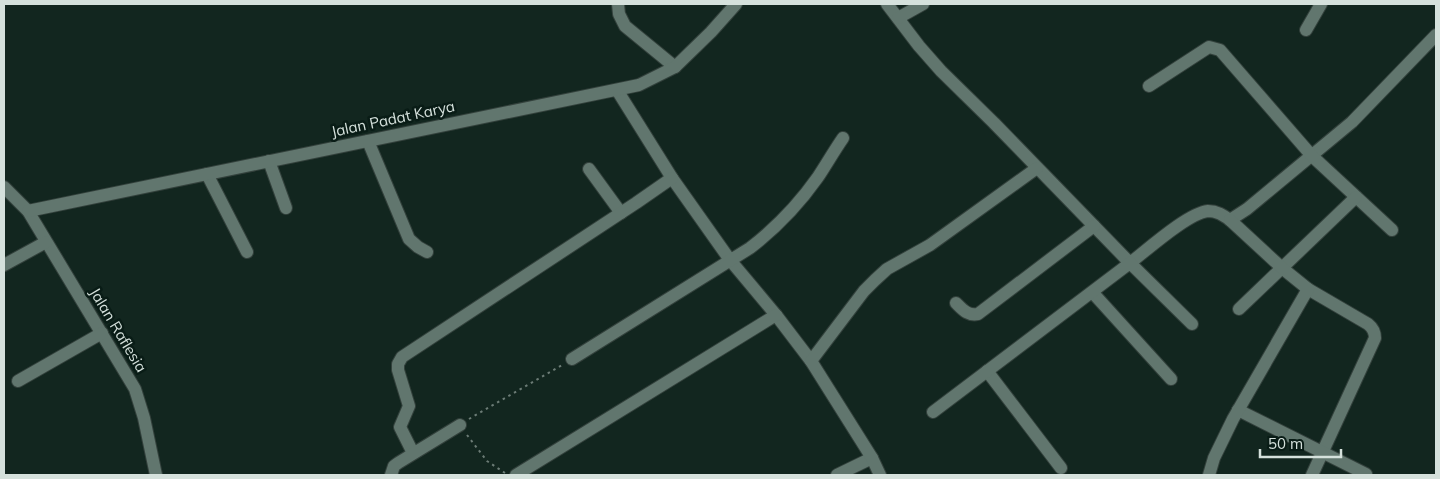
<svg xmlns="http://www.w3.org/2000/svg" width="1440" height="479" font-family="Mulish,sans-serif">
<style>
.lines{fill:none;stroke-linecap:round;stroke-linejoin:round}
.street-casing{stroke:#33413c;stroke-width:14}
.path{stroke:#6c7c76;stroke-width:2;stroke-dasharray:2.5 4;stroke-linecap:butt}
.street{stroke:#61766e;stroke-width:12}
.labels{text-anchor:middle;stroke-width:5;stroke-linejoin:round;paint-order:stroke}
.street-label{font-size:15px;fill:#d5e1dc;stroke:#091c16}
</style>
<rect width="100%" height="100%" fill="#12261f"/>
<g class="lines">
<g class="street-casing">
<g id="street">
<path d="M 618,4 L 619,14 L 625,26 L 675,67"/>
<path d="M 887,4 L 919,46 L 941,71 L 994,123 L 1130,263 C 1147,250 1188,213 1208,211 C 1217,211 1223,215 1230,220 L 1247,209 L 1352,122 L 1436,35"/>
<path d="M 898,18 L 923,4"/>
<path d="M 1306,30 L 1321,4"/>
<path d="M 1149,86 L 1209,47 L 1220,50 L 1312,156 L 1392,230"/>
<path d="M 617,90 L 672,178 L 730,260 L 776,315 L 811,361"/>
<path d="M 368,141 L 409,239 L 418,247 L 427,252"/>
<path d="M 269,161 L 286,208"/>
<path d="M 589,169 L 621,213"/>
<path d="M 207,174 L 247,252"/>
<path d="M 4,187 L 28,211 L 135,389 L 144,418 L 156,475"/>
<path d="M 28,211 L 639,85 L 675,67 L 711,32 L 736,4"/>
<path d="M 4,265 L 46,242"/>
<path d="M 1308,289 L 1368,324 C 1373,328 1375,332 1375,338 L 1312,475"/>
<path d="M 1093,293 L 1171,379"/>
<path d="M 956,303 C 963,310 968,316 978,314 L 1094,226"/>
<path d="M 1239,309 L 1356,197"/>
<path d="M 572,359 L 750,248 C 776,228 799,204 818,177 C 826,165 834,151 843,138"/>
<path d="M 987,371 L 1061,468"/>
<path d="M 18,381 L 102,333"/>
<path d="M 1238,410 L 1366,474"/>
<path d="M 933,412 L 1130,263 L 1192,324"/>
<path d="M 413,453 L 400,427 L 409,406 L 398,370 L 398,364 L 402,357 L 636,203 L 672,178"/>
<path d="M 391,475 L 394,466 L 398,463 L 460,425"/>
<path d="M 516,475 L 776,315"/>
<path d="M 837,475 L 872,458"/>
<path d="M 880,475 L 872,458 L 811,361 L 864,291 L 875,280 L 887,269 L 930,245 L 1037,168"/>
<path d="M 1209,475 L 1214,458 L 1233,419 L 1308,289 L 1282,268 L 1230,220"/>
</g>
</g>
<g class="path">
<path d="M 469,419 L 562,365"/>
<path d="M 467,435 L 487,461 L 505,473"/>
</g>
<use href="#street" class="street"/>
</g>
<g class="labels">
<g class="street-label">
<text transform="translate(393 119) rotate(-12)" y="5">Jalan Padat Karya</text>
<text transform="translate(118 330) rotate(59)" y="5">Jalan Raflesia</text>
</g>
</g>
<rect width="1440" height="479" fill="none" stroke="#d5e1dc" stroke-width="10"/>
<path d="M1260 449v8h81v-8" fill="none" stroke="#d5e1dc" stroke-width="2.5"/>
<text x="1268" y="449" font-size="15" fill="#d5e1dc" stroke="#091c16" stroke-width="4" paint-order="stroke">50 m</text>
</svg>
